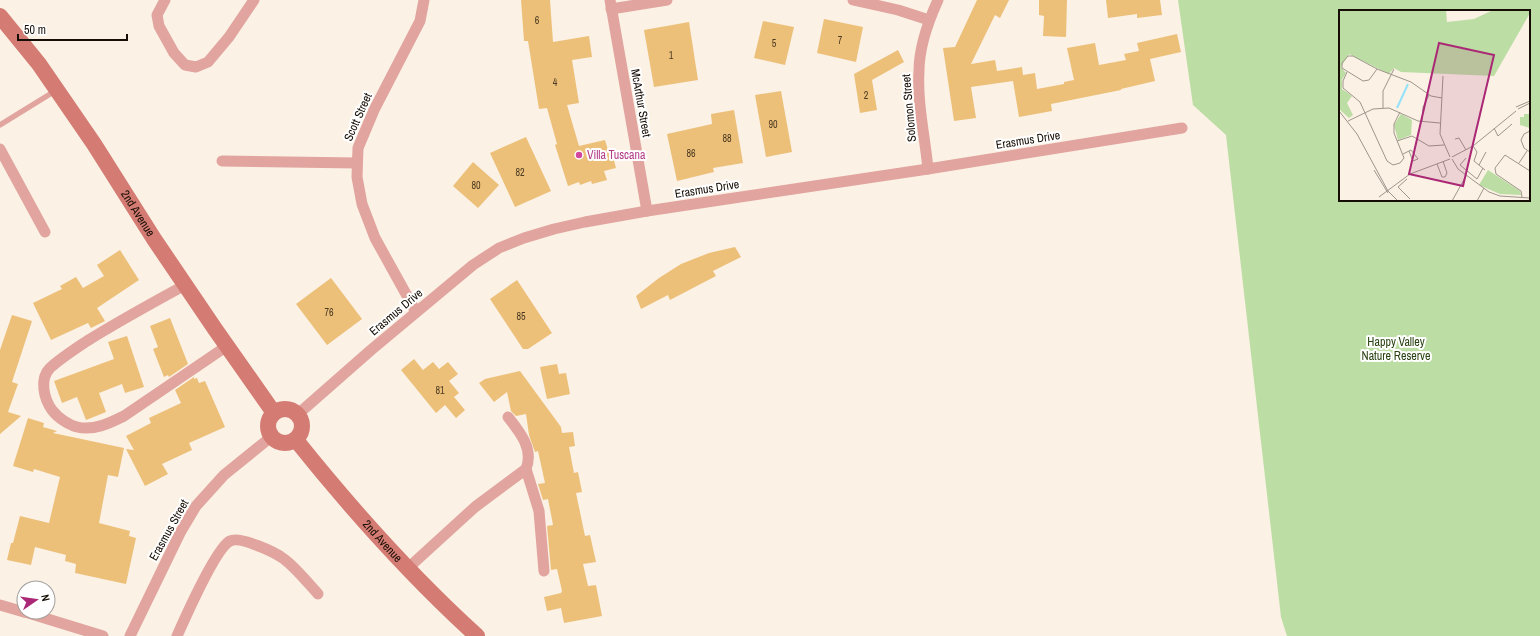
<svg xmlns="http://www.w3.org/2000/svg" width="1540" height="636" font-family="'Archivo Narrow',sans-serif">
<style>
.green{fill:#bcdda4;fill-rule:evenodd}
.building{fill:#edc079}
.lines{fill:none;stroke-linecap:round;stroke-linejoin:round}
.lane{stroke:#e1a49e;stroke-width:5.5}
.street{stroke:#e1a49e;stroke-width:11}
.secondary{stroke:#d47c74;stroke-width:16}
.hotel-dot{fill:#d1479c;stroke:#fff;stroke-width:1.5}
.labels{text-anchor:middle;stroke-width:4;stroke-linejoin:round;paint-order:stroke}
.number-label{font-size:10px;fill:#4c3a22}
.street-label{font-size:12px;fill:#160e05;stroke:#fff}
.hotel-label{font-size:12px;fill:#b23c85;stroke:#fff;text-anchor:start}
.park-label{font-size:12px;fill:#294211;stroke:#fff}
.inset-river{fill:none;stroke:#95e2fa;stroke-width:2}
.inset-road{fill:none;stroke:#9f968b;stroke-width:1}
.view{fill:#aa2875;fill-opacity:0.15;stroke:#aa2875;stroke-width:2}
.inset-edge{fill:none;stroke:#160e05;stroke-width:2}
</style>
<rect width="100%" height="100%" fill="#fbf1e5"/>
<path class="green" d="M 1178,0 L 1540,0 L 1540,636 L 1287,636 L 1281,617 L 1226,135 L 1193,105 ZM 1340,11 L 1529,11 L 1529,200 L 1340,200 Z"/>
<g class="building">
<path d="M 521,0 L 550,0 L 553,42 L 589,36 L 592,57 L 572,60 L 579,103 L 567,105 L 579,146 L 605,140 L 608,150 L 611,149 L 616,168 L 604,171 L 607,180 L 592,184 L 591,181 L 580,185 L 579,182 L 568,186 L 555,145 L 557,144 L 547,108 L 539,109 L 528,41 L 524,41 Z"/>
<path d="M 977,0 L 1009,0 L 1000,18 L 995,15 L 971,64 L 995,60 L 997,71 L 1022,67 L 1023,75 L 1035,73 L 1037,89 L 1064,84 L 1064,82 L 1074,80 L 1067,48 L 1095,43 L 1099,65 L 1126,60 L 1124,54 L 1139,51 L 1137,43 L 1177,34 L 1181,52 L 1150,59 L 1155,81 L 1121,89 L 1121,90 L 1051,104 L 1052,111 L 1019,117 L 1013,81 L 971,87 L 976,118 L 954,121 L 943,48 L 955,47 Z"/>
<path d="M 1039,0 L 1067,0 L 1066,37 L 1043,36 L 1044,16 L 1039,15 Z"/>
<path d="M 1106,0 L 1160,0 L 1162,15 L 1137,18 L 1137,14 L 1108,18 Z"/>
<path d="M 824,19 L 863,27 L 856,62 L 817,53 Z"/>
<path d="M 763,21 L 794,27 L 785,65 L 754,58 Z"/>
<path d="M 689,22 L 698,80 L 654,87 L 644,30 Z"/>
<path d="M 898,50 L 904,62 L 872,80 L 877,110 L 860,113 L 854,74 Z"/>
<path d="M 781,91 L 792,152 L 766,157 L 755,95 Z"/>
<path d="M 734,110 L 743,163 L 713,168 L 714,172 L 677,181 L 667,134 L 712,124 L 711,114 Z"/>
<path d="M 526,137 L 551,191 L 515,207 L 490,153 Z"/>
<path d="M 473,162 L 499,185 L 478,208 L 453,186 Z"/>
<path d="M 735,247 L 741,257 L 713,271 L 716,276 L 670,300 L 668,295 L 641,309 L 636,296 L 659,278 L 681,264 L 709,253 Z"/>
<path d="M 120,250 L 139,280 L 97,308 L 105,321 L 91,328 L 88,323 L 51,340 L 33,303 L 62,289 L 60,286 L 76,277 L 83,288 L 104,276 L 97,265 Z"/>
<path d="M 331,278 L 362,319 L 327,345 L 296,304 Z"/>
<path d="M 517,280 L 552,333 L 528,349 L 523,349 L 490,299 Z"/>
<path d="M 12,315 L 32,321 L 12,382 L 18,384 L 8,412 L 21,416 L 0,434 L 0,350 Z"/>
<path d="M 170,318 L 188,364 L 169,377 L 168,375 L 164,377 L 153,349 L 158,347 L 150,326 Z"/>
<path d="M 127,336 L 144,387 L 125,393 L 122,384 L 99,393 L 106,412 L 86,420 L 77,397 L 62,403 L 54,381 L 114,359 L 108,342 Z"/>
<path d="M 414,359 L 423,370 L 433,362 L 439,369 L 448,362 L 458,374 L 449,381 L 459,393 L 454,397 L 465,410 L 456,418 L 445,405 L 436,413 L 401,370 Z"/>
<path d="M 557,364 L 559,374 L 566,373 L 570,394 L 547,399 L 540,367 Z"/>
<path d="M 520,371 L 561,427 L 562,433 L 573,432 L 575,446 L 569,447 L 574,473 L 578,472 L 582,492 L 576,493 L 585,536 L 590,535 L 596,562 L 583,564 L 588,586 L 596,585 L 602,616 L 564,623 L 561,608 L 547,611 L 544,597 L 561,593 L 562,591 L 557,569 L 551,570 L 547,526 L 553,525 L 548,499 L 543,500 L 538,484 L 545,483 L 538,451 L 535,452 L 529,435 L 526,414 L 516,416 L 511,411 L 507,392 L 494,402 L 479,383 L 485,379 Z"/>
<path d="M 194,377 L 194,379 L 197,378 L 199,383 L 205,381 L 225,427 L 189,443 L 192,450 L 162,464 L 168,474 L 145,486 L 126,449 L 134,450 L 126,436 L 151,423 L 149,418 L 181,403 L 175,390 Z"/>
<path d="M 28,418 L 44,423 L 43,427 L 57,431 L 53,433 L 124,448 L 118,477 L 108,475 L 99,523 L 130,531 L 129,536 L 136,538 L 126,584 L 75,573 L 76,564 L 65,561 L 66,555 L 35,547 L 31,565 L 7,560 L 11,543 L 13,543 L 20,516 L 49,523 L 60,477 L 34,469 L 33,472 L 13,466 Z"/>
</g>
<g class="lines">
<path class="lane" d="M 0,125 L 55,91"/>
<g class="street">
<path d="M 165,0 L 157,15 L 159,26 L 174,53 L 185,65 L 196,67 L 208,62 L 229,37 L 254,0"/>
<path d="M 610,0 L 647,211"/>
<path d="M 853,0 L 898,10 L 929,20"/>
<path d="M 611,9 L 667,0"/>
<path d="M 0,149 L 45,232"/>
<path d="M 222,161 L 357,163"/>
<path d="M 928,169 C 925,137 917,103 919,71 C 919,47 928,22 938,0"/>
<path d="M 185,285 C 152,303 119,321 87,341 C 75,349 61,358 50,368 C 39,379 44,399 52,410 C 58,418 69,425 77,427 C 94,431 110,423 124,416 L 227,346"/>
<path d="M 416,312 L 375,238 L 362,204 L 357,177 L 358,148 L 374,110 L 420,21 L 424,0"/>
<path d="M 297,415 L 371,350 L 473,265 L 499,248 L 524,238 L 554,229 L 585,222 L 647,211 L 928,169 L 1182,128"/>
<path d="M 526,469 L 539,511 L 544,571"/>
<path d="M 407,569 L 475,507 L 526,469 C 534,449 520,432 508,417"/>
<path d="M 0,605 L 24,612"/>
<path d="M 25,612 L 103,636"/>
<path d="M 130,636 L 180,533 L 196,506 L 224,475 L 271,437"/>
<path d="M 177,636 C 185,618 216,548 230,541 C 240,536 275,552 284,559 C 295,567 308,583 318,594"/>
</g>
<g class="secondary">
<path id="s1" d="M 0,16 L 39,64 L 94,144 L 154,239 L 215,329 L 274,413"/>
<circle cx="285" cy="426" r="17"/>
<path id="s2" d="M 296,440 C 352,510 411,576 477,636"/>
</g>
</g>
<circle class="hotel-dot" cx="579" cy="155" r="4"/>
<g class="labels">
<g class="number-label">
<text x="537" y="24">6</text>
<text x="840" y="44">7</text>
<text x="774" y="47">5</text>
<text x="671" y="59">1</text>
<text x="555" y="86">4</text>
<text x="866" y="99">2</text>
<text x="773" y="128">90</text>
<text x="727" y="142">88</text>
<text x="691" y="157">86</text>
<text x="520" y="176">82</text>
<text x="476" y="189">80</text>
<text x="329" y="316">76</text>
<text x="521" y="320">85</text>
<text x="440" y="394">81</text>
</g>
<g class="street-label">
<text transform="translate(641 103) rotate(80)" y="4">McArthur Street</text>
<text transform="translate(909 108) rotate(-95)" y="4">Solomon Street</text>
<text transform="translate(358 117) rotate(-66)" y="4">Scott Street</text>
<text transform="translate(1028 140) rotate(-9)" y="4">Erasmus Drive</text>
<text transform="translate(707 189) rotate(-9)" y="4">Erasmus Drive</text>
<text dy="4" stroke="none"><textPath href="#s1" startOffset="241">2nd Avenue</textPath></text>
<text transform="translate(396 312) rotate(-40)" y="4">Erasmus Drive</text>
<text transform="translate(169 530) rotate(-61)" y="4">Erasmus Street</text>
<text dy="4" stroke="none"><textPath href="#s2" startOffset="133">2nd Avenue</textPath></text>
</g>
<g class="hotel-label">
<text x="587" y="159">Villa Tuscana</text>
</g>
<g class="park-label">
<text x="1396" y="346">Happy Valley<tspan x="1396" dy="14">Nature Reserve</tspan></text>
</g>
</g>
<g transform="translate(1339 10)">
<rect width="191" height="191" fill="#fbf1e5"/>
<path d="M 0,0 L 107,0 L 108,12 L 135,9 L 154,0 L 191,0 L 191,3 L 155,66 L 62,62 L 55,58 L 50,64 L 10,44 L 2,57 L 7,63 L 3,70 L 3,79 L 13,86 L 8,93 L 14,105 L 10,108 L 0,99 ZM 62,104 L 73,110 L 72,125 L 59,130 L 55,115 ZM 185,104 L 191,104 L 191,118 L 181,115 L 181,107 L 185,107 ZM 149,160 L 181,181 L 182,185 L 161,184 L 140,175 Z" fill="#bcdda4"/>
<path class="inset-river" d="M 58,98 L 69,74"/>
<path class="inset-road" d="M 9,46 L 14,46 L 38,59 L 30,70 L 24,71 L 3,58 L 3,53 ZM 38,59 L 72,72 L 92,86 L 103,88M 8,62 L 4,71 L 4,78 L 21,92 L 48,151 L 54,155 L 61,153 L 65,148 L 55,123 L 55,114 L 61,102M 104,66 L 101,124 L 111,147M 177,97 L 191,91M 44,98 L 44,81 L 55,59M 179,99 L 191,93M 0,101 L 18,124 L 49,181 L 59,191M 9,111 L 34,99 L 50,98 L 79,111 L 101,113M 83,112 L 84,97 L 90,85M 155,118 L 159,126 L 173,114M 191,121 L 185,124 L 182,130 L 185,138 L 191,142M 116,129 L 120,128 L 127,140M 58,131 L 73,126 L 90,136 L 105,135M 134,136 L 138,142 L 135,151 L 146,160M 64,144 L 72,140 L 79,149 L 74,151 L 70,141M 113,147 L 134,136 L 177,101M 127,148 L 121,155 L 138,169M 113,149 L 119,159 L 150,182 L 161,186 L 191,188M 180,153 L 188,141M 98,154 L 103,167 L 106,167 L 108,163 L 104,151M 140,155 L 147,142M 35,160 L 49,183M 68,169 L 59,177 L 71,189M 138,169 L 144,158M 40,187 L 71,164 L 111,149M 183,187 L 182,181 L 157,164 L 156,158 L 166,145 L 191,161M 113,191 L 127,166M 138,191 L 145,178"/>
<path class="view" d="M 100,33 L 155,45 L 124,176 L 70,164 Z"/>
<rect width="191" height="191" class="inset-edge"/>
</g>
<g transform="translate(36 600) rotate(77)"><circle r="19" fill="#ffffff" stroke="#a29f9b"/>
<path d="M0-3L7 15L0 10L-7 15Z" fill="#aa2875"/>
<text y="-6" font-size="11" font-weight="bold" text-anchor="middle" fill="#160e05">N</text>
</g>
<path d="M18 34v6h109v-6" fill="none" stroke="#160e05" stroke-width="2"/>
<text x="24" y="34" font-size="12" fill="#160e05" stroke="#ffffff" stroke-width="3" paint-order="stroke">50 m</text>
</svg>
